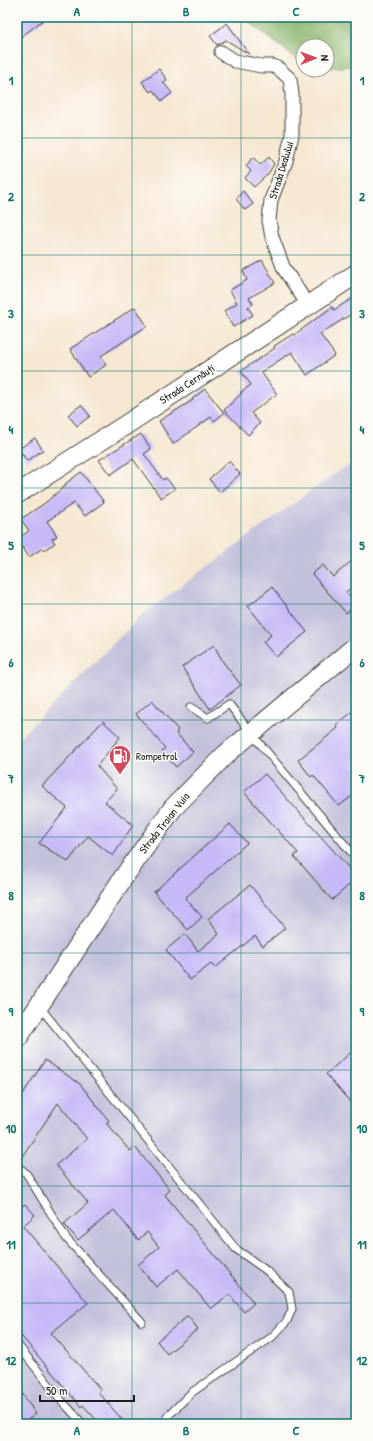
<svg xmlns="http://www.w3.org/2000/svg" width="373" height="1441" font-family="'Patrick Hand',sans-serif">
<style>
.industrial{fill:#c2c1dc}
.forest{fill:#89b269;stroke:#526742}
.building{fill:#c7b9f7}
.lines{fill:none;stroke-linecap:round;stroke-linejoin:round}
.lane-casing{stroke:#3d3a37;stroke-width:9}
.street-casing{stroke:#3d3a37;stroke-width:15}
.secondary-casing{stroke:#3d3a37;stroke-width:21}
.lane{stroke:#fff;stroke-width:7}
.street{stroke:#fff;stroke-width:13}
.secondary{stroke:#fff;stroke-width:19}
.grid{fill:none;stroke:#0f766e;stroke-width:1;stroke-opacity:0.55}
.labels{text-anchor:middle;stroke-width:3;stroke-linejoin:round;paint-order:stroke}
.street-label{font-size:11px;fill:#1c1c1c;stroke:#fdfcf7}
.poi-label{font-size:11px;fill:#1c1c1c;stroke:#fdfcf7;text-anchor:start}
.neatline{fill:none;stroke:#0f766e;stroke-width:1.5}
.grid-label{font-size:13px;text-anchor:middle;font-weight:bold;fill:#0f766e}
</style>
<rect width="100%" height="100%" fill="#fdfcf7"/>
<filter id="ink" filterUnits="userSpaceOnUse"><feTurbulence type="fractalNoise" baseFrequency=".025" numOctaves="2"/><feDisplacementMap in="SourceGraphic" scale="8" xChannelSelector="R" yChannelSelector="G"/><feConvolveMatrix kernelMatrix="1 2 1 2 8 2 1 2 1" color-interpolation-filters="sRGB"/></filter>
<filter id="wash" filterUnits="userSpaceOnUse"><feTurbulence type="fractalNoise" baseFrequency=".012" numOctaves="4" result="noise"/><feDisplacementMap in="SourceGraphic" scale="16" xChannelSelector="R" yChannelSelector="G"/><feGaussianBlur stdDeviation="0.9" result="paint"/><feColorMatrix in="noise" values="0 0 0 0 0 0 0 0 0 0 0 0 0 0 0 0 0 1.4 0 .05"/><feComposite in="paint" operator="in"/></filter>
<g filter="url(#wash)">
<rect width="100%" height="100%" fill="#f6e7d1"/>
<path class="industrial" d="M 356,462 L 356,1424 L 17,1424 L 17,740 L 143,614 L 338,471 Z"/>
<path class="forest" d="M 243,17 L 356,17 L 356,66 L 327,68 L 327,46 L 303,46 L 303,64 Z"/>
<g id="blocks">
<g class="building">
<path d="M 17,17 L 47,17 L 17,40 Z"/>
<path d="M 227,23 L 249,54 L 226,40 L 217,45 L 210,36 Z"/>
<path d="M 159,69 L 167,80 L 163,82 L 172,93 L 162,101 L 153,90 L 150,92 L 142,82 Z"/>
<path d="M 253,157 L 260,165 L 269,157 L 274,164 L 268,174 L 254,187 L 245,178 L 251,171 L 246,166 Z"/>
<path d="M 243,191 L 253,204 L 245,210 L 236,199 Z"/>
<path d="M 262,260 L 275,283 L 249,298 L 253,304 L 248,307 L 253,315 L 233,327 L 224,311 L 237,303 L 230,290 L 247,280 L 243,271 Z"/>
<path d="M 356,296 L 356,311 L 320,334 L 335,355 L 307,375 L 292,352 L 261,372 L 277,394 L 251,413 L 260,423 L 248,435 L 224,410 L 242,393 L 241,392 L 251,385 L 241,371 L 275,348 L 274,346 L 293,334 L 294,335 L 332,307 L 334,310 Z"/>
<path d="M 135,307 L 147,326 L 101,356 L 106,365 L 88,377 L 70,349 Z"/>
<path d="M 205,389 L 224,413 L 214,421 L 211,417 L 173,444 L 159,421 L 193,400 L 192,399 Z"/>
<path d="M 81,405 L 90,416 L 77,426 L 68,415 Z"/>
<path d="M 141,434 L 151,449 L 144,454 L 163,480 L 166,478 L 175,489 L 161,498 L 133,459 L 110,475 L 99,460 Z"/>
<path d="M 35,438 L 43,450 L 27,461 L 19,449 Z"/>
<path d="M 229,461 L 240,474 L 220,492 L 209,479 Z"/>
<path d="M 81,472 L 104,502 L 85,516 L 74,503 L 47,521 L 57,536 L 52,539 L 55,543 L 44,550 L 43,548 L 29,557 L 17,539 L 29,531 L 21,519 L 45,503 L 66,485 L 65,484 Z"/>
<path d="M 356,557 L 356,583 L 346,592 L 356,605 L 346,613 L 312,574 L 323,565 L 333,577 Z"/>
<path d="M 272,587 L 307,632 L 276,657 L 263,642 L 271,635 L 248,606 Z"/>
<path d="M 214,645 L 223,662 L 241,685 L 210,709 L 182,667 Z"/>
<path d="M 152,700 L 178,730 L 176,733 L 193,752 L 176,767 L 162,751 L 165,748 L 136,714 Z"/>
<path d="M 356,709 L 356,793 L 339,806 L 313,775 L 311,777 L 298,760 L 338,728 L 336,725 Z"/>
<path d="M 103,721 L 120,737 L 97,766 L 117,789 L 105,802 L 133,825 L 113,856 L 88,836 L 68,862 L 39,843 L 67,808 L 42,786 Z"/>
<path d="M 265,774 L 356,876 L 356,879 L 332,900 L 294,856 L 298,853 L 244,792 Z"/>
<path d="M 230,824 L 247,843 L 185,898 L 202,917 L 188,930 L 154,892 Z"/>
<path d="M 250,885 L 285,928 L 263,946 L 255,936 L 215,968 L 211,964 L 190,980 L 166,950 L 185,934 L 198,951 L 219,934 L 208,919 Z"/>
<path d="M 356,1048 L 356,1109 L 326,1074 Z"/>
<path d="M 45,1060 L 80,1084 L 109,1121 L 106,1123 L 130,1151 L 135,1147 L 170,1190 L 165,1195 L 254,1303 L 244,1312 L 229,1294 L 211,1309 L 178,1269 L 156,1287 L 138,1265 L 159,1247 L 147,1232 L 138,1240 L 114,1210 L 78,1240 L 64,1224 L 88,1203 L 56,1165 L 87,1139 L 58,1103 L 19,1161 L 17,1161 L 17,1103 Z"/>
<path d="M 25,1204 L 35,1215 L 23,1226 L 88,1303 L 51,1333 L 101,1390 L 98,1392 L 126,1424 L 100,1424 L 83,1405 L 81,1407 L 17,1331 L 17,1211 Z"/>
<path d="M 188,1316 L 198,1329 L 167,1354 L 157,1341 Z"/>
<path d="M 17,1386 L 36,1414 L 22,1424 L 17,1424 Z"/>
</g>
</g>
</g>
<g filter="url(#ink)">
<use href="#blocks" fill-opacity="0" stroke="#3d3a37" stroke-width="1"/>
<g class="lines">
<g class="lane-casing">
<g id="lane">
<path d="M 191,707 L 208,718 L 229,704 L 251,733 L 356,858"/>
<path d="M 39,1006 L 236,1249 L 267,1271 L 289,1292 L 292,1309 L 287,1321 L 272,1337 L 191,1393 L 167,1417"/>
<path d="M 17,1166 L 26,1173 L 66,1238 L 142,1322"/>
<path d="M 17,1344 L 61,1400 L 83,1424"/>
<path d="M 17,1359 L 24,1354"/>
</g>
</g>
<g class="street-casing">
<path id="street" d="M 221,52 L 235,61 L 261,66 L 273,66 L 279,69 L 290,79 L 292,94 L 292,135 L 286,161 L 271,200 L 269,221 L 272,237 L 284,269 L 308,305"/>
</g>
<g class="secondary-casing">
<g id="secondary">
<path d="M 17,494 L 124,426 L 356,274"/>
<path d="M 17,1039 L 125,875 L 173,808 L 225,755 L 356,646"/>
</g>
</g>
<use href="#lane" class="lane"/>
<use href="#street" class="street"/>
<use href="#secondary" class="secondary"/>
</g>
</g>
<path class="grid" d="M 132,17 L 132,1424M 241,17 L 241,1424M 17,138 L 356,138M 17,255 L 356,255M 17,371 L 356,371M 17,488 L 356,488M 17,604 L 356,604M 17,720 L 356,720M 17,837 L 356,837M 17,953 L 356,953M 17,1070 L 356,1070M 17,1186 L 356,1186M 17,1303 L 356,1303"/>
<defs>
<g id="fuel-pin" transform="scale(1.15)"><path d="M0 17L-7.5 6A9.5 9.5 0 1 1 7.5 6Z" fill="#d1495b" stroke="#fdfcf7"/><path d="M-5.5-6h7V0h2V4h1.3V-2.5L3-4.5l.8-.8L6-3V5H2.5V1h-1V6h-7ZM-4.2-4.7v3.2H.2V-4.7Z" fill="#fff"/></g>
</defs>
<g fill-rule="evenodd">
<use href="#fuel-pin" x="120" y="756"/>
</g>
<g class="labels">
<g class="street-label">
<text transform="translate(281 170) rotate(-73)" y="4">Strada Dealului</text>
<text transform="translate(187 384) rotate(-33)" y="4">Strada Cernăuți</text>
<text transform="translate(164 823) rotate(-52)" y="4">Strada Traian Vuia</text>
</g>
<g class="poi-label">
<text x="136" y="760">Rompetrol</text>
</g>
</g>
<rect width="373" height="1441" fill="none" stroke="#fdfcf7" stroke-width="44"/>
<g transform="translate(315 58) rotate(89)"><circle r="19" fill="#fdfcf7" stroke="#a3a29f"/>
<path d="M0-3L7 15L0 10L-7 15Z" fill="#d1495b"/>
<text y="-6" font-size="11" font-weight="bold" text-anchor="middle" fill="#1c1c1c">N</text>
</g>
<path d="M40 1395v6h94v-6" fill="none" stroke="#1c1c1c" stroke-width="2"/>
<text x="46" y="1395" font-size="12" fill="#1c1c1c" stroke="#fdfcf7" stroke-width="3" paint-order="stroke">50 m</text>
<rect x="22" y="22" width="329" height="1397" class="neatline"/>
<g class="grid-label">
<text x="77" y="16">A</text>
<text x="186" y="16">B</text>
<text x="296" y="16">C</text>
<text x="11" y="85">1</text>
<text x="362" y="85">1</text>
<text x="11" y="201">2</text>
<text x="362" y="201">2</text>
<text x="11" y="318">3</text>
<text x="362" y="318">3</text>
<text x="11" y="434">4</text>
<text x="362" y="434">4</text>
<text x="11" y="550">5</text>
<text x="362" y="550">5</text>
<text x="11" y="667">6</text>
<text x="362" y="667">6</text>
<text x="11" y="783">7</text>
<text x="362" y="783">7</text>
<text x="11" y="900">8</text>
<text x="362" y="900">8</text>
<text x="11" y="1016">9</text>
<text x="362" y="1016">9</text>
<text x="11" y="1133">10</text>
<text x="362" y="1133">10</text>
<text x="11" y="1249">11</text>
<text x="362" y="1249">11</text>
<text x="11" y="1365">12</text>
<text x="362" y="1365">12</text>
<text x="77" y="1435">A</text>
<text x="186" y="1435">B</text>
<text x="296" y="1435">C</text>
</g>
</svg>
